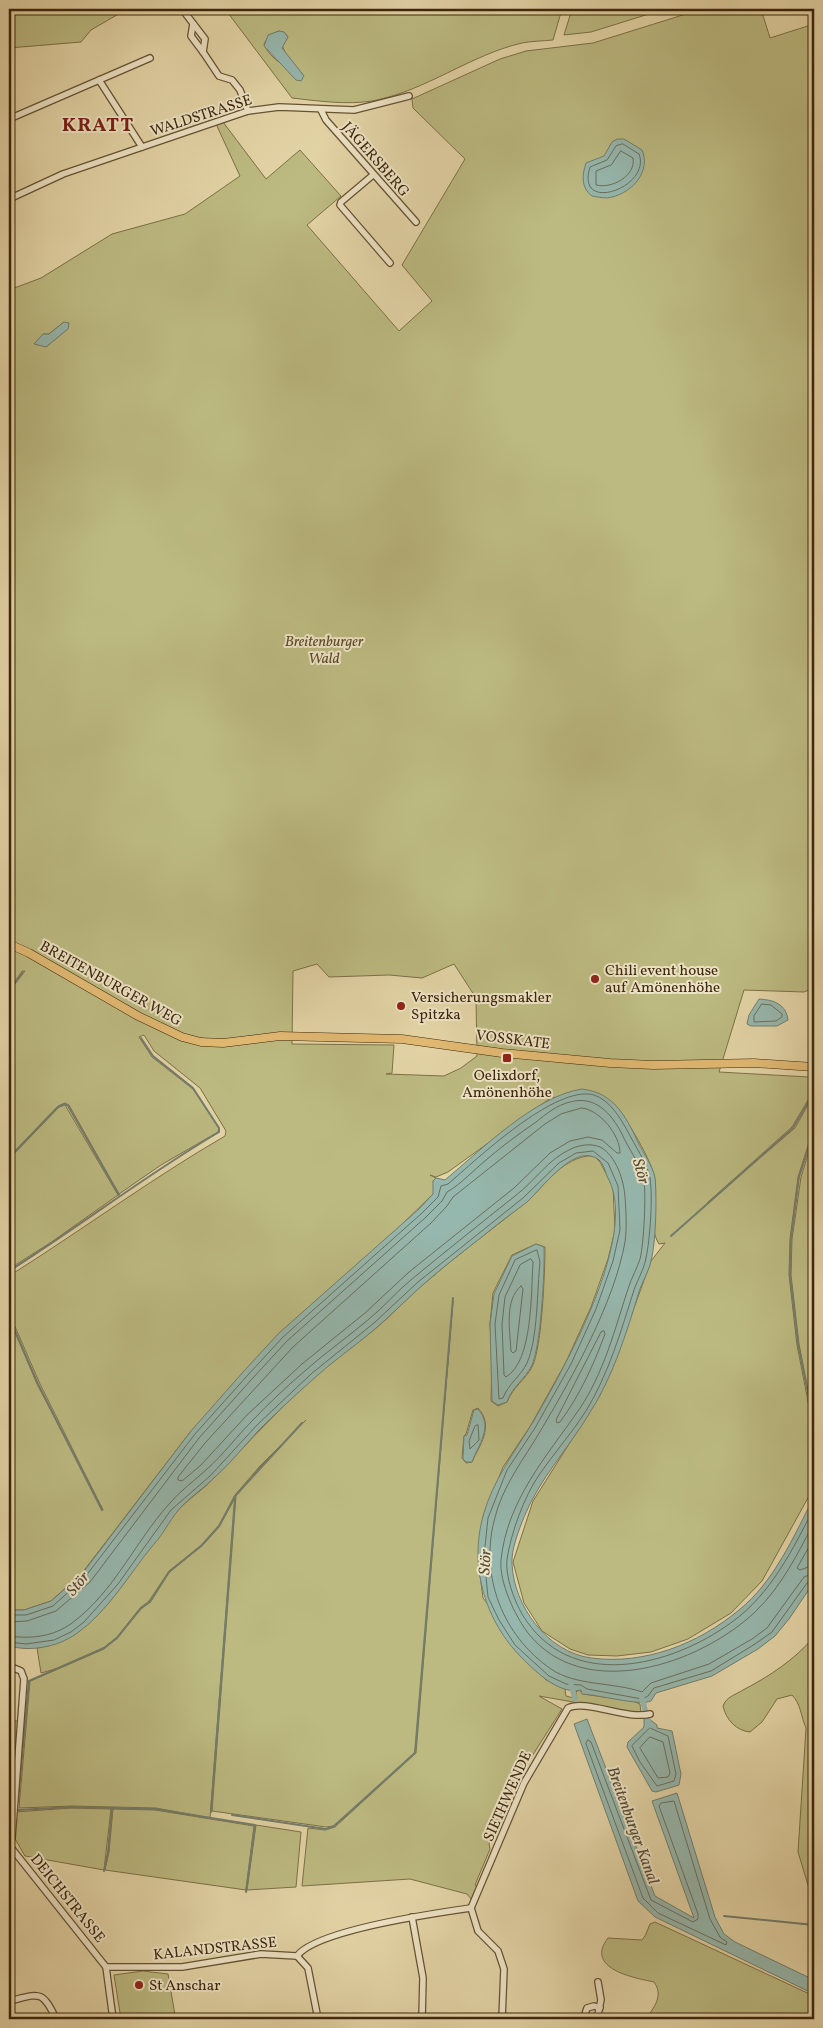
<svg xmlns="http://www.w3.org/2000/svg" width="823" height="2028" font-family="Vollkorn,serif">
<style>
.green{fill:#bcba81;stroke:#7c7047;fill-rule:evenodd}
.water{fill:#96b7ad;stroke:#727d6d}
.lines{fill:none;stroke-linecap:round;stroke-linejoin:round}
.shore{stroke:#6a6e5d;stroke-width:1}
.stream{stroke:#727d6d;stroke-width:2}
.canal{stroke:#96b7ad;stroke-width:5.5}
.minor-casing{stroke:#665233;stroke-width:8}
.major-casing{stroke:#3d260d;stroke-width:9}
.minor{stroke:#ede3c5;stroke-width:5.5}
.major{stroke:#e2ba73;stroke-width:8}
.poi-dot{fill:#8f2418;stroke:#ede3c5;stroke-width:2}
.labels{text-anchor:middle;stroke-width:4;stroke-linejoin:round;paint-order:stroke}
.street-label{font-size:15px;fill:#3d260d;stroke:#ede3c5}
.park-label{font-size:15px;font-style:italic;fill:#5d4b2a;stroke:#ede3c5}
.poi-label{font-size:15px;fill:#3d260d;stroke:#ede3c5;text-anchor:start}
.water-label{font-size:16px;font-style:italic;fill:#534a35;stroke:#ede3c5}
.district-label{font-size:20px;font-weight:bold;letter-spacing:1px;fill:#7a1f14;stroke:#ede3c5}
</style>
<rect width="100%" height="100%" fill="#e3d4a6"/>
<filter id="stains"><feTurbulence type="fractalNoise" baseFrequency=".004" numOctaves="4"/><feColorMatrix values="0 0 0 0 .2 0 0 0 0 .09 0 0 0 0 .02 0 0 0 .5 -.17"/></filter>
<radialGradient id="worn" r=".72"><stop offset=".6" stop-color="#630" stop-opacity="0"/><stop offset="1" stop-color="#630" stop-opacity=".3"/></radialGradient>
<g class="green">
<path d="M 9,9 L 123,9 L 122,12 L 91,30 L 81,42 L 9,48 Z"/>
<path d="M 225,9 L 562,9 L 553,40 C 543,41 532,41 522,43 C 470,55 426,91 372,101 C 347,105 318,101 292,98 ZM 279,31 L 284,32 L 288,37 L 282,45 L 287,57 L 304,76 C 289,69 270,60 264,44 L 269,35 Z"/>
<path d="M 572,9 L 665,9 L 591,32 L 564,35 Z"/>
<path d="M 702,9 L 761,9 L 770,38 L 814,24 L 814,988 L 804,992 L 744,990 L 719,1072 L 809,1077 L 814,1039 L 814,1090 L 792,1127 L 707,1203 L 795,1128 L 814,1094 L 814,1127 L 798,1177 L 790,1239 L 789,1275 L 797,1345 L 812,1422 L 814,1424 L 814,1487 L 762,1581 L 731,1613 L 688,1639 L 651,1652 L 617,1656 L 588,1655 L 570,1649 L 542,1631 L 524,1603 L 513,1562 L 533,1501 L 600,1395 L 613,1366 L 651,1261 L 665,1243 L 659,1244 C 646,1223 660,1197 654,1175 C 649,1156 629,1124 618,1108 L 552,1097 L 448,1172 L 436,1177 L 430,1175 L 436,1178 L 433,1181 L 435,1190 L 433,1194 L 191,1431 L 82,1573 L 51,1601 L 24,1610 L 9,1610 L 9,1318 L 37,1384 L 103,1510 L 40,1384 L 9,1313 L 9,1276 C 82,1230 151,1179 225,1136 L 226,1131 L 200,1088 L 154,1051 L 144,1035 L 139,1037 L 152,1057 L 193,1089 L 219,1128 L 218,1132 L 161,1165 L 119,1194 L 69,1105 L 65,1103 L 58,1106 L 9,1157 L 9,992 L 25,971 L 22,971 L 9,990 L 9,290 L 41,278 L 112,234 L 185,214 L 240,176 L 216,124 L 223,122 L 266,179 L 300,150 L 341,196 L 307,225 L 399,331 L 432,301 L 402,265 L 465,159 L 413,108 L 412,99 L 500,59 L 526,51 L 593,43 ZM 64,322 L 67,329 L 46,347 L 43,334 L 49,334 ZM 317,964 L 329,977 L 389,975 L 422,978 L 454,964 L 476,998 L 477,1056 L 461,1068 L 444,1076 L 386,1074 L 392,1073 L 394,1045 L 292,1044 L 293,971 Z"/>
<path d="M 65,1105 L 118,1195 L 50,1243 L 9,1269 L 9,1159 L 59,1107 Z"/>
<path d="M 814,1135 L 814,1421 L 799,1344 L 791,1275 L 792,1239 L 801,1177 Z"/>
<path d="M 587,1156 L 594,1156 L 600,1162 L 613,1187 L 615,1230 L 608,1259 L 591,1307 L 566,1362 L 531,1425 L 503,1467 L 483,1517 L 480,1535 L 480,1575 L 483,1598 L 546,1680 L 565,1689 L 566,1696 L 577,1699 L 576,1692 L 579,1690 L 583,1694 L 633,1701 L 640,1704 L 641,1714 L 539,1696 L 562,1709 L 513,1786 L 489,1844 L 490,1849 L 475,1885 L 478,1888 L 472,1900 L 467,1894 L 410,1879 L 302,1886 L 308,1828 L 325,1830 L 335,1827 L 416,1753 L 453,1301 L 415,1752 L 343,1819 L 334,1826 L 326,1827 L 212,1811 L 236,1496 L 259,1468 L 306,1420 L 259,1467 L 235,1495 L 219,1526 L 202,1545 L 169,1571 L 149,1601 L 140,1608 L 117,1637 L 104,1648 L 66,1666 L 41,1673 L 37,1648 C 108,1633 132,1561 176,1512 C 188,1499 203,1490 215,1477 C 247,1444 279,1409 313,1378 C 333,1361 355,1345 375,1329 C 391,1316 404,1301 419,1288 C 453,1258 490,1231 525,1203 C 545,1186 559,1161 587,1156 ZM 536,1244 L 545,1247 C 545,1271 542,1348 532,1367 C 525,1380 513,1387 507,1402 L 498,1406 L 491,1401 L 492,1359 L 490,1324 L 493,1293 L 512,1255 ZM 478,1408 C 495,1426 479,1446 472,1462 L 466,1463 L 462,1458 L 464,1436 L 466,1434 L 473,1410 Z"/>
<path d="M 235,1498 L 210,1818 L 156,1808 L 72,1806 L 19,1808 L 30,1681 L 104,1649 L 117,1638 L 141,1609 L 150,1602 L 169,1572 L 202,1546 L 219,1527 Z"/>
<path d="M 814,1637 L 814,1905 L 798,1852 L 806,1728 C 801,1717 801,1704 792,1695 L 777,1699 L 762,1722 L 750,1732 C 737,1731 726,1720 723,1706 C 726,1697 735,1695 743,1690 C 770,1676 794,1660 814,1637 Z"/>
<path d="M 9,1721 L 19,1721 L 15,1773 L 9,1773 Z"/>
<path d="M 71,1808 L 111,1809 L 104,1870 L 25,1856 L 14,1837 L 15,1812 Z"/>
<path d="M 113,1809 L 155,1810 L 254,1826 L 246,1890 L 105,1870 L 109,1852 Z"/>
<path d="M 256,1825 L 301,1832 L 296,1887 L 247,1890 Z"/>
<path d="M 655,1922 L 814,1996 L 814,2019 L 646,2019 C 654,2007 664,1996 654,1982 C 635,1978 584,1969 608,1938 L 642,1940 L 645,1936 L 650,1924 Z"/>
<path d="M 143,1971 L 168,1974 L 175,2015 L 153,2019 L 121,2019 L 114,1975 Z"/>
</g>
<g class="water">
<path d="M 279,31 L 284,32 L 288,37 L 282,48 L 304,76 L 301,81 L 296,80 L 264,46 L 268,35 Z"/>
<path d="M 617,139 L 624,139 L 642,150 C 651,171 633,192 612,197 C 606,199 598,197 592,196 C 581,188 582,175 586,163 L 604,156 L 612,142 Z"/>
<path d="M 64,322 L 69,323 L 68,329 L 46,347 L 34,344 L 43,334 L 49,334 Z"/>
<path d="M 759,999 C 774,1000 786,1004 788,1020 L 777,1026 L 751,1026 L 747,1024 L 749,1015 Z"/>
<path d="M 582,1089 C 614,1093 625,1115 638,1142 C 643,1153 653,1166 655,1178 C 657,1196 656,1242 651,1261 C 649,1271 642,1282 639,1292 C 626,1334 613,1377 589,1414 C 568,1449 540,1478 524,1517 C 519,1530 511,1549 512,1564 C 514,1606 547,1652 591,1658 C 645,1665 698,1644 739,1610 C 774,1582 794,1536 814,1497 L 814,1582 L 789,1619 L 775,1636 L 758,1649 L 712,1676 L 656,1693 L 651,1701 C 639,1706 600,1695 582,1694 L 581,1690 C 560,1695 537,1673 522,1658 C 485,1621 469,1567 483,1516 C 493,1480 514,1453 533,1422 C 563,1370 638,1239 609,1180 C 604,1172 605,1161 594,1157 C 572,1147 541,1189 527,1202 C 514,1212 500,1222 488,1232 C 464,1251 439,1270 417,1290 C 403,1303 390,1316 375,1329 C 354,1347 330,1363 310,1382 C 292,1398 275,1414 258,1431 C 244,1446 231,1463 215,1477 C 205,1487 193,1495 183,1505 C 171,1517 165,1532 154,1544 C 129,1574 109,1611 76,1634 C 57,1647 31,1652 9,1646 L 9,1610 L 24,1610 L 51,1601 L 82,1574 L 191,1431 L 243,1372 L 279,1333 L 419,1209 L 433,1194 L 433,1181 L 436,1178 L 445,1180 C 481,1150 535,1096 582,1089 Z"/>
<path d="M 536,1244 L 544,1247 C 545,1268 541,1349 531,1367 C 524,1380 512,1387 507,1402 L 498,1405 L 492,1401 L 490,1324 L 494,1294 L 512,1256 Z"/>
<path d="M 478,1409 C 494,1427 478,1445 472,1462 L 466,1462 L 463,1459 L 464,1436 L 467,1435 L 474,1410 Z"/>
<path d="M 648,1718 L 657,1725 L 657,1728 L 672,1731 L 681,1774 L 679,1785 L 656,1792 L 652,1791 L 627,1747 L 628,1742 L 644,1727 L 644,1719 Z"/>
<path d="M 587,1719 L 655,1896 L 694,1918 L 652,1801 L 677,1793 L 715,1917 L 724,1934 L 735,1942 L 814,1980 L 814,1994 L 655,1917 L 638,1901 L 574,1724 Z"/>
</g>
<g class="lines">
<g class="shore">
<path d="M 623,144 L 639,154 C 652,187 575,215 590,167 L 607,160 L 616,146 Z"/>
<path d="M 621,151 L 633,158 C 636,176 612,189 596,185 L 596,171 L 611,165 Z"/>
<path d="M 762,1004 L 771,1005 L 782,1014 L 782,1017 L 776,1021 L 754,1022 L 754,1016 Z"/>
<path d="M 582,1108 C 600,1110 620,1135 620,1153 L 617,1153 L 602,1140 L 588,1137 L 570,1141 L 550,1153 L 514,1188 L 409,1272 L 365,1313 L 302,1364 L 247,1415 L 201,1465 L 182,1481 L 178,1480 L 178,1477 L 205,1443 L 293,1347 L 431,1223 L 447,1206 L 453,1197 L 545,1124 L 561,1114 Z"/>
<path d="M 537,1250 L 540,1262 C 537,1290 538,1338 527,1363 C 521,1376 508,1384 503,1398 L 499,1399 L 495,1324 L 499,1295 L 515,1260 Z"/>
<path d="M 531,1259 L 533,1262 C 531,1292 533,1361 506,1377 L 504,1375 L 502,1324 L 505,1297 L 520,1265 Z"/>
<path d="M 521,1286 L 523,1289 L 516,1351 L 513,1353 L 511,1351 C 510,1331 504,1300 521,1286 Z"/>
<path d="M 604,1331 L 605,1334 C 593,1366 580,1395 560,1422 L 557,1423 L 556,1420 L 601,1332 Z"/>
<path d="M 478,1425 L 479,1440 L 470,1449 L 469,1441 L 475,1426 Z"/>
<path d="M 814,1538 L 797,1568 L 800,1570 L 814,1565"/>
<path d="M 9,1615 L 26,1615 L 53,1606 L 85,1577 L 195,1434 L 247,1376 L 283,1337 L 422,1213 L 438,1197 L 441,1186 L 448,1184 C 477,1159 556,1084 594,1095 C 610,1100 621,1119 628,1132 C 635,1146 647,1163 650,1178 C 653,1196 650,1240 646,1258 C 644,1269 638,1279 634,1290 C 621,1331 609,1373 586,1411 C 572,1433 554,1453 539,1475 C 524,1497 511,1533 507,1559 C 505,1576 514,1600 522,1614 C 569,1693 671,1667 732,1622 C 771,1594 793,1549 814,1508"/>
<path d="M 9,1622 L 27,1621 L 56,1611 L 90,1582 L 199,1438 L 251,1380 L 287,1341 L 426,1217 L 442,1201 L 447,1192 C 461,1184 474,1170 486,1160 C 502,1146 519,1134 536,1122 C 546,1114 557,1105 570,1102 C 595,1095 611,1113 622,1134 C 628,1148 641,1165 644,1180 C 646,1197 644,1243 640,1259 C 637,1268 632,1277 629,1286 C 615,1328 604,1374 578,1411 C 546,1457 507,1501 501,1560 C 499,1582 515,1616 528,1633 C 584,1704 701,1664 756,1611 C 781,1587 799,1552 814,1522"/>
<path d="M 9,1636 C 31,1639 53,1637 72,1623 C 114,1592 135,1542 169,1504 C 180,1491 194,1481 207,1469 C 223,1455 237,1436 252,1421 C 269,1403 287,1386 306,1370 C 326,1352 348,1337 369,1319 C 384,1307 397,1291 412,1279 C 446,1251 481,1223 515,1196 C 535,1181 548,1159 571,1149 C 579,1145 591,1143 600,1147 C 616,1155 624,1181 625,1197 C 626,1212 627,1227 625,1242 C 614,1303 573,1376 541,1430 C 524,1459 502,1486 494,1521 C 480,1577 503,1636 551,1669 C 575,1686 614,1682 642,1692 L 651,1683 L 709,1664 L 752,1639 L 767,1628 L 804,1577 L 814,1573"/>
<path d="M 9,1642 L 26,1644 L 54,1640 L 71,1632 L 84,1622 L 118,1584 L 171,1510 L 210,1476 L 257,1425 L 311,1374 L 374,1323 L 418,1282 L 523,1198 L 559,1163 L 576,1153 L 593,1151 L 608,1163 L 618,1186 L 620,1230 L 613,1261 L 596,1309 L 571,1364 L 535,1428 L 507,1470 L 488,1518 L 484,1556 L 488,1597 L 499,1620 L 515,1645 L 549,1676 L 566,1684 L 581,1685 L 587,1689 L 642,1699 L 648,1696 L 654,1688 L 711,1671 L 755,1644 L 772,1632 L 807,1583 L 814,1579"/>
<path d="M 650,1728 L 668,1736 L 676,1774 L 674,1781 L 657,1786 L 640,1762 L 632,1746 Z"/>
<path d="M 650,1737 L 663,1742 L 670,1773 L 668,1777 L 658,1778 L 640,1748 Z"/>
<path d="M 588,1740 L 591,1742 L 651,1900 L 693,1922 L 698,1919 L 698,1914 L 659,1806 L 661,1803 L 674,1801 L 710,1919 L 720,1937 L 727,1942 L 726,1945 L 658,1913 L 643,1898 L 586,1744 Z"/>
</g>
<g class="stream">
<path d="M 9,991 L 23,972"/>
<path d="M 814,1131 L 799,1177 L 791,1239 L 790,1275 L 798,1344 L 814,1423"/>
<path d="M 9,1158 L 58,1107 L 65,1104 L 68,1106 L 119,1195"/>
<path d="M 671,1236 L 793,1128 L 814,1092"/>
<path d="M 9,1271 C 80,1226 146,1175 219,1132 L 219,1128 L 193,1088 L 153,1056 L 141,1038"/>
<path d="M 9,1317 L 38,1384 L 102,1510"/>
<path d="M 18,1801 L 29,1681 L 104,1648 L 117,1638 L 141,1608 L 150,1602 L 169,1572 L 202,1545 L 219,1526 L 235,1496 L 302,1423"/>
<path d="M 18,1810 L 72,1807 L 155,1809 L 255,1825 L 246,1892"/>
<path d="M 211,1812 L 235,1498"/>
<path d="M 232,1815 L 326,1829 L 334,1826 L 415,1753 L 453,1298"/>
<path d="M 104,1871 L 108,1852 L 112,1808"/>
<path d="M 724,1916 L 814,1925"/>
</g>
<g class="canal">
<path d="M 571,1684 L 575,1699"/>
<path d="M 642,1698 L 649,1725"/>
</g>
<g class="minor-casing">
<g id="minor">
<path d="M 182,9 L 205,39 L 203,52 L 219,76 L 232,80 L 240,90 L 248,111"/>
<path d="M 193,24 L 191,36 L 203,52"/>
<path d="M 99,80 L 142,147"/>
<path d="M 321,110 L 326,120 L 416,222"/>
<path d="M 9,119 L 150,58"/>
<path d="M 373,175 L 341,202 L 340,205 L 390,263"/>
<path d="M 9,199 L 63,174 L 248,111 L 279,107 L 354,110 L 409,96"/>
<path d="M 9,1666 L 21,1671 L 24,1679 L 12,1838 L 9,1845"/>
<path d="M 9,1845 L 106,1967 L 113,2019"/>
<path d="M 471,1908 L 524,1783 L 568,1708 C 585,1699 626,1720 650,1714"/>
<path d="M 471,1908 L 478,1931 L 498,1951 L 504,1969 L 502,2019"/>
<path d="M 412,1917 L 423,1978 L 422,2019"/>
<path d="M 297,1956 C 316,1930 436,1913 471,1908"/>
<path d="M 106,1967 L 182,1967 L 261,1954 L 297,1956 L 308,1968 L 318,2019"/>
<path d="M 9,2001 C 39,1994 42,1989 56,2019"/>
<path d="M 589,2019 L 585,2014 L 587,2008 L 594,2006 L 600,2008"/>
<path d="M 597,2019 L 601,2000 L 598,1982"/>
</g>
</g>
<g class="major-casing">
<path id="major" d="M 9,944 L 29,953 L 138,1016 L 182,1037 L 201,1042 L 223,1043 L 280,1036 L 402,1039 L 502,1053 L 610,1063 L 653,1065 L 754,1063 L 814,1067"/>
</g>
<use href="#minor" class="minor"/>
<use href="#major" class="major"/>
</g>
<g class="poi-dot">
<circle cx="595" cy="979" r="5"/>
<circle cx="401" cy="1006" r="5"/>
<rect x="502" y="1053" width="10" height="10" rx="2.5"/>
<circle cx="139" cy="1985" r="5"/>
</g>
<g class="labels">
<g class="street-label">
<text transform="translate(201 115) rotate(-18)" y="5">WALDSTRASSE</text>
<text transform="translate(376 159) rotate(49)" y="5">JÄGERSBERG</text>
<text transform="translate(111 983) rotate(29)" y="5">BREITENBURGER WEG</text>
<text transform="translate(513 1039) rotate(7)" y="5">VOSSKATE</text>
<text transform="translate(507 1796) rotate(-66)" y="5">SIETHWENDE</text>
<text transform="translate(68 1898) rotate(51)" y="5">DEICHSTRASSE</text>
<text transform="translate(215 1948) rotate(-6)" y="5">KALANDSTRASSE</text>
</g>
<g class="park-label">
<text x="324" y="646">Breitenburger<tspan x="324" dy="17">Wald</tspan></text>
</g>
<g class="poi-label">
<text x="605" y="975">Chili event house<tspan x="605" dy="17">auf Amönenhöhe</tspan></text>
<text x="411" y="1002">Versicherungsmakler<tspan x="411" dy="17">Spitzka</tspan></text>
<text x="507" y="1080" text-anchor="middle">Oelixdorf,<tspan x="507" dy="17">Amönenhöhe</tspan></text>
<text x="149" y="1990">St Anschar</text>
</g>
<g class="water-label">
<text transform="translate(642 1171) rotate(74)" y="6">Stör</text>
<text transform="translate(484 1562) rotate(-87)" y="6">Stör</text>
<text transform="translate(77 1583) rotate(-50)" y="6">Stör</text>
<text transform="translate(634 1825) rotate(70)" y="6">Breitenburger Kanal</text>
</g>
<g class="district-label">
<text x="98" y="131">KRATT</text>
</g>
</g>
<rect width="823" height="2028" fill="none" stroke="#e3d4a6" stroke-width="30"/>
<rect x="10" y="10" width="803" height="2008" fill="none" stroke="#3d260d" stroke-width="2.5"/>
<rect x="15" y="15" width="793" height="1998" fill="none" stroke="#3d260d"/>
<rect width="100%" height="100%" filter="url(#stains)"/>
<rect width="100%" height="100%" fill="url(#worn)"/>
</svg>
